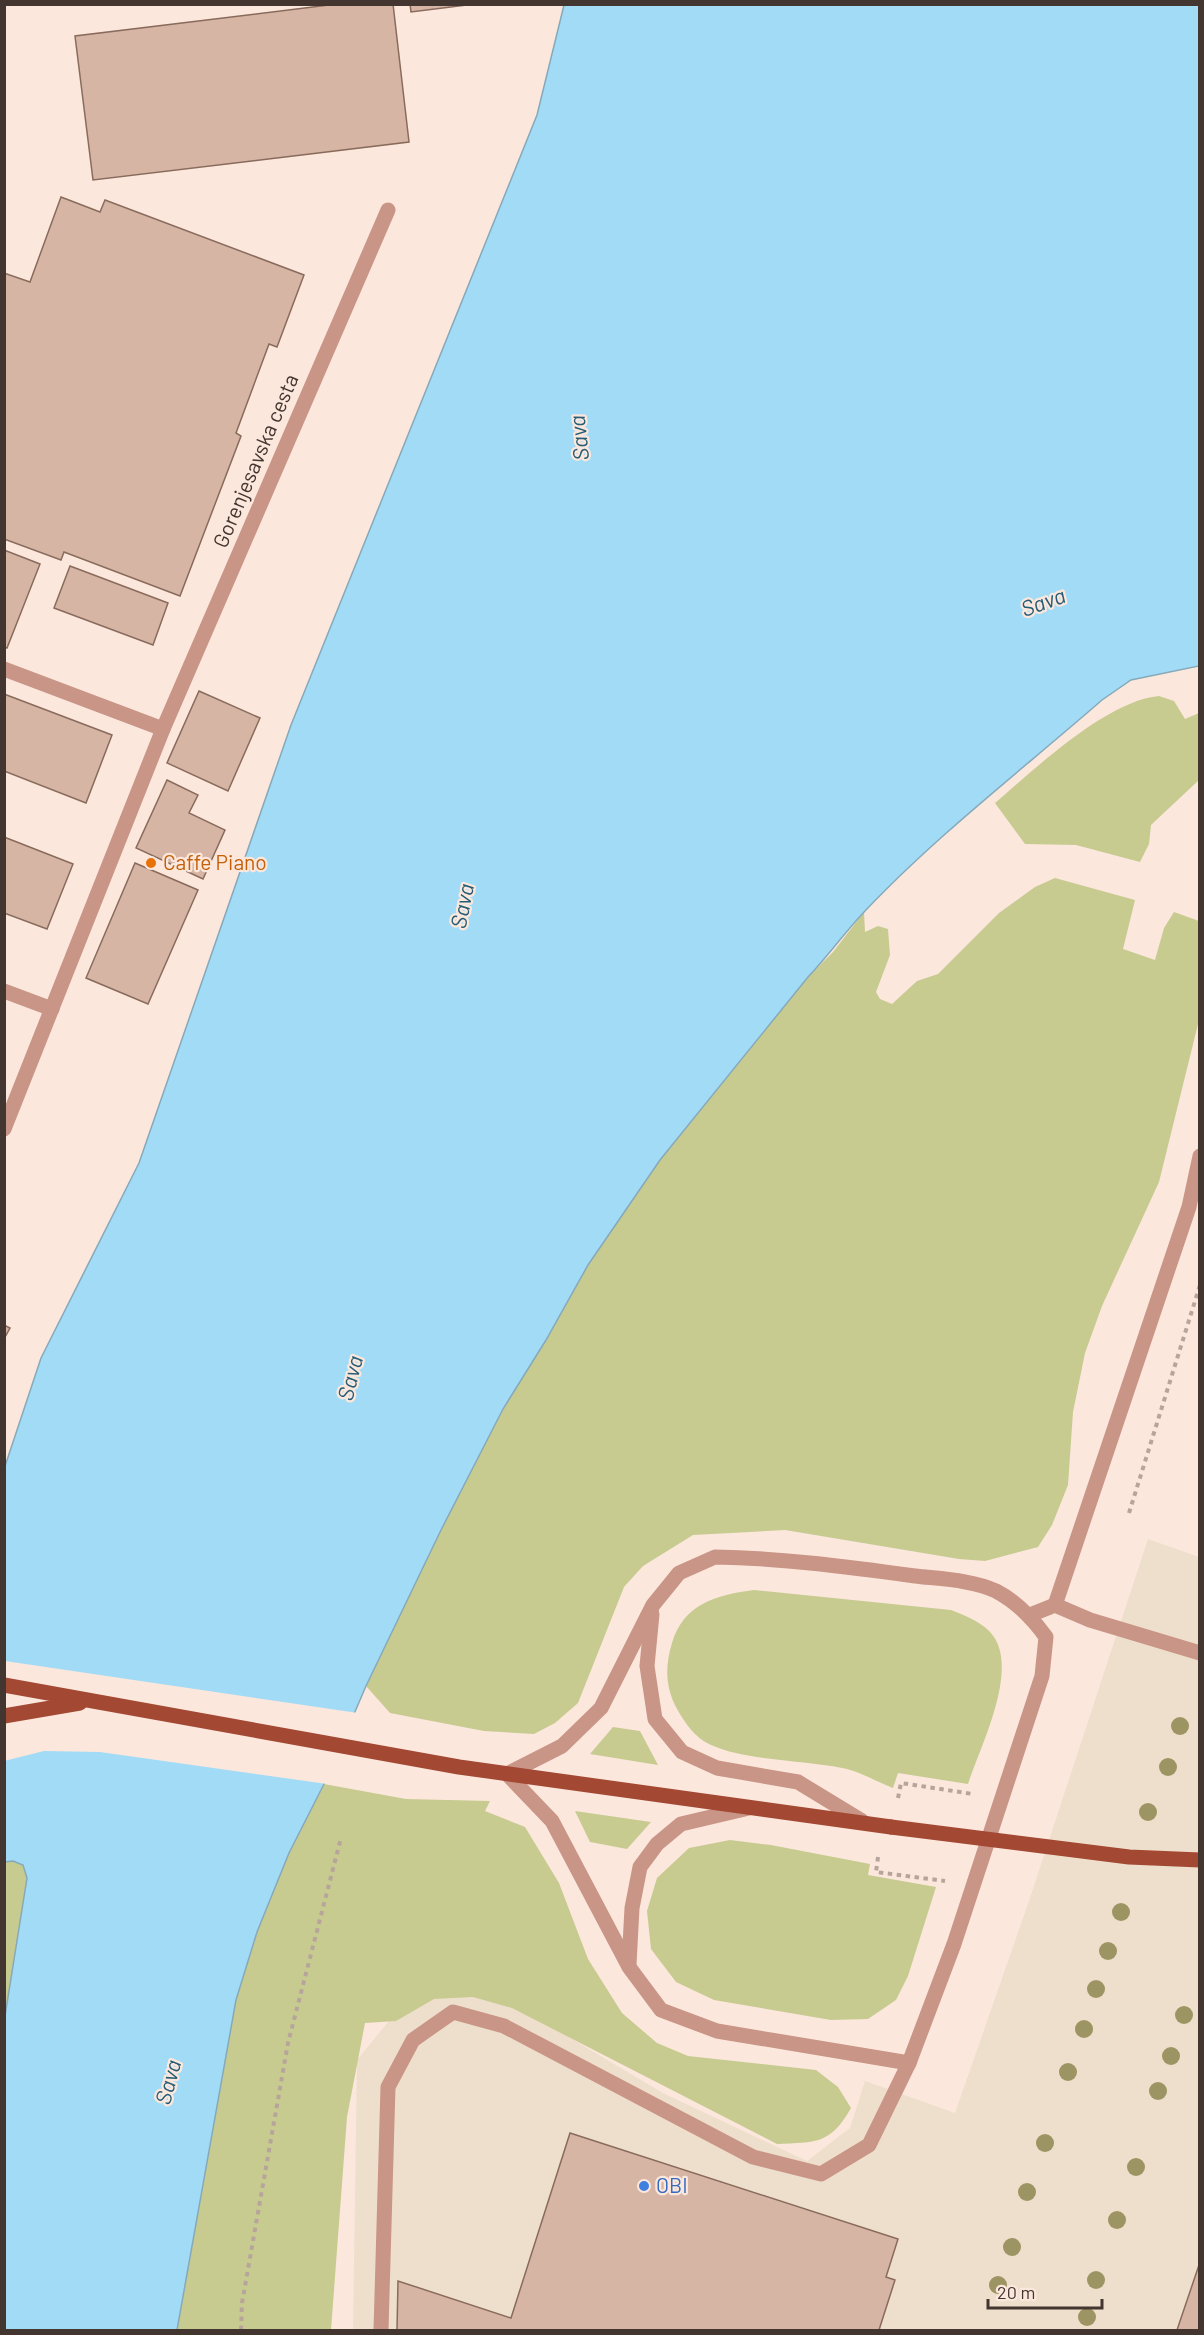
<svg xmlns="http://www.w3.org/2000/svg" width="1204" height="2335" font-family="Barlow,sans-serif">
<style>
.commercial{fill:#eedfcc}
.green{fill:#c7cb90}
.water{fill:#a2dbf6;stroke:#86a9ba;stroke-width:1.5}
.pier{fill:#fce7dd}
.building{fill:#d6b5a5;stroke:#896b5c;stroke-width:1.5}
.lines{fill:none;stroke-linecap:round;stroke-linejoin:round}
.path{stroke:#b7a59c;stroke-width:4;stroke-dasharray:4.5 4.5;stroke-linecap:butt}
.service{stroke:#c99587;stroke-width:15}
.minor{stroke:#c99587;stroke-width:15}
.primary{stroke:#a34832;stroke-width:15}
.primary-bridge{stroke:#a34832;stroke-width:15}
.tree{fill:#9d9463}
.food-dot{fill:#e8710a;stroke:#fce7dd;stroke-width:2}
.shop-dot{fill:#3f7fe0;stroke:#fce7dd;stroke-width:2}
.labels{text-anchor:middle;stroke-width:4.5;stroke-linejoin:round;paint-order:stroke}
.street-label{font-size:21px;fill:#43352f;stroke:#fce7dd}
.food-label{font-size:21px;fill:#c56008;stroke:#fce7dd;text-anchor:start}
.shop-label{font-size:21px;fill:#366cbe;stroke:#fce7dd;text-anchor:start}
.water-label{font-size:22px;font-style:italic;fill:#245d75;stroke:#fce7dd}
</style>
<rect width="100%" height="100%" fill="#fce7dd"/>
<path class="commercial" d="M 1148,1539 L 1199,1557 L 1199,2330 L 353,2330 L 357,2060 L 439,1960 L 663,2093 L 807,2161 L 850,2128 L 865,2081 L 955,2113 L 1029,1901 Z"/>
<g class="green">
<path d="M 1159,696 L 1174,701 L 1185,719 L 1199,713 L 1199,780 L 1151,825 L 1149,844 L 1140,862 L 1076,845 L 1025,844 L 995,803 C 1036,768 1106,701 1159,696 Z"/>
<path d="M 1055,878 L 1135,900 L 1123,949 L 1155,960 L 1164,928 L 1174,912 L 1199,921 L 1199,1020 L 1159,1182 L 1102,1306 L 1085,1353 L 1073,1412 L 1068,1485 L 1052,1525 L 1038,1547 L 985,1561 L 959,1559 L 785,1530 L 693,1535 L 643,1566 L 624,1587 L 578,1703 L 555,1723 L 534,1734 L 484,1731 L 390,1713 L 366,1686 L 441,1530 L 503,1409 L 546,1340 L 588,1265 L 660,1160 L 808,977 L 833,952 L 864,912 L 865,932 L 878,926 L 888,929 L 890,955 L 876,992 L 880,999 L 892,1004 L 917,981 L 938,974 L 999,913 L 1035,887 Z"/>
<path d="M 754,1590 L 951,1610 C 966,1616 985,1623 994,1637 C 1018,1673 980,1747 968,1784 L 898,1773 L 893,1788 C 877,1782 859,1771 842,1768 C 803,1760 747,1761 711,1745 C 695,1738 685,1723 677,1709 C 665,1687 665,1666 672,1643 C 684,1603 717,1595 754,1590 Z"/>
<path d="M 613,1727 L 640,1731 L 658,1765 L 590,1754 Z"/>
<path d="M 324,1784 L 406,1799 L 490,1801 L 485,1811 L 525,1827 L 559,1883 L 588,1959 L 622,2013 L 657,2043 L 688,2056 L 816,2070 L 838,2087 L 851,2108 C 830,2145 816,2142 777,2144 L 512,2008 L 473,1997 L 434,1999 L 396,2021 L 365,2023 L 347,2117 L 331,2330 L 177,2330 L 236,2000 L 257,1932 L 289,1853 Z"/>
<path d="M 575,1811 L 651,1822 L 627,1849 L 590,1842 Z"/>
<path d="M 730,1840 L 771,1845 L 870,1864 L 868,1875 L 936,1887 L 908,1976 L 896,2000 L 868,2019 L 831,2020 L 714,2000 L 676,1982 L 651,1949 L 647,1911 L 657,1878 L 689,1848 Z"/>
<path d="M 13,1861 L 23,1865 L 27,1878 L 5,2016 L 5,1862 Z"/>
</g>
<path class="water" d="M 564,5 L 1199,5 L 1199,666 L 1131,680 L 1102,700 C 1023,769 937,835 865,911 C 845,932 828,956 808,977 L 660,1160 L 588,1265 L 546,1340 L 503,1409 L 441,1530 L 366,1686 L 324,1784 L 289,1853 L 257,1932 L 236,2000 L 177,2330 L 5,2330 L 5,2016 L 27,1878 L 23,1865 L 13,1861 L 5,1862 L 5,1466 L 41,1358 L 139,1163 L 291,725 L 537,115 Z"/>
<path class="pier" d="M 5,1661 L 358,1713 L 327,1784 L 100,1752 L 44,1751 L 4,1761 Z"/>
<g class="building">
<path d="M 337,4 L 393,4 L 409,142 L 93,180 L 75,36 Z"/>
<path d="M 410,4 L 475,4 L 411,12 Z"/>
<path d="M 61,197 L 100,212 L 105,200 L 304,275 L 277,347 L 269,344 L 236,433 L 241,436 L 180,596 L 64,552 L 61,560 L 4,539 L 4,273 L 30,282 Z"/>
<path d="M 4,550 L 40,564 L 7,648 L 4,647 Z"/>
<path d="M 70,566 L 168,603 L 153,645 L 54,608 Z"/>
<path d="M 199,691 L 260,718 L 228,791 L 167,763 Z"/>
<path d="M 4,694 L 112,735 L 86,803 L 4,771 Z"/>
<path d="M 167,780 L 198,795 L 189,813 L 225,830 L 203,879 L 136,848 Z"/>
<path d="M 4,837 L 73,864 L 47,929 L 4,913 Z"/>
<path d="M 135,863 L 198,890 L 148,1004 L 86,978 Z"/>
<path d="M 4,1325 L 10,1328 L 4,1339 Z"/>
<path d="M 570,2133 L 898,2239 L 886,2277 L 895,2280 L 879,2330 L 397,2330 L 398,2281 L 511,2318 Z"/>
<path d="M 1200,2262 L 1200,2330 L 1177,2330 Z"/>
</g>
<g class="lines">
<g class="path">
<path d="M 1129,1513 L 1200,1285"/>
<path d="M 898,1798 L 901,1783 L 973,1794"/>
<path d="M 878,1857 L 876,1872 L 945,1881"/>
<path d="M 241,2330 L 242,2303 L 288,2043 L 341,1838"/>
</g>
<g class="service">
<path d="M 1055,1605 L 1189,1207 L 1200,1156"/>
<path d="M 1030,1615 L 1055,1605 L 1090,1620 L 1200,1653"/>
<path d="M 381,2330 L 388,2087 L 413,2040 L 453,2012 L 504,2026 L 753,2157 L 821,2174 L 869,2145 L 909,2063"/>
</g>
<g class="minor">
<path d="M 4,669 L 163,729"/>
<path d="M 4,991 L 52,1009"/>
<path d="M 4,1129 L 163,729 L 388,210"/>
<path d="M 715,1557 C 782,1558 849,1567 915,1576 C 941,1579 973,1580 996,1591 C 1017,1602 1033,1619 1046,1637 L 1042,1676 L 954,1944 L 909,2063 L 717,2031 L 661,2010 L 629,1967 L 552,1821 L 507,1774 L 562,1746 L 601,1708 L 653,1605 L 679,1573 Z"/>
<path d="M 652,1614 L 647,1666 L 655,1719 L 682,1752 L 717,1768 L 798,1782 L 862,1821"/>
<path d="M 629,1964 L 632,1908 L 640,1867 L 657,1844 L 681,1824 L 749,1808"/>
</g>
<g class="primary">
<path d="M 4,1685 L 459,1767 L 891,1827"/>
<path d="M 4,1716 L 80,1703"/>
</g>
<path class="primary-bridge" d="M 891,1827 L 1129,1857 L 1200,1860"/>
</g>
<g class="tree">
<circle cx="1180" cy="1726" r="9"/>
<circle cx="1168" cy="1767" r="9"/>
<circle cx="1148" cy="1812" r="9"/>
<circle cx="1121" cy="1912" r="9"/>
<circle cx="1108" cy="1951" r="9"/>
<circle cx="1096" cy="1989" r="9"/>
<circle cx="1184" cy="2015" r="9"/>
<circle cx="1084" cy="2029" r="9"/>
<circle cx="1171" cy="2056" r="9"/>
<circle cx="1068" cy="2072" r="9"/>
<circle cx="1158" cy="2091" r="9"/>
<circle cx="1045" cy="2143" r="9"/>
<circle cx="1136" cy="2167" r="9"/>
<circle cx="1027" cy="2192" r="9"/>
<circle cx="1117" cy="2220" r="9"/>
<circle cx="1012" cy="2247" r="9"/>
<circle cx="1096" cy="2280" r="9"/>
<circle cx="998" cy="2285" r="9"/>
<circle cx="1087" cy="2317" r="9"/>
</g>
<circle class="food-dot" cx="151" cy="863" r="6"/>
<circle class="shop-dot" cx="644" cy="2186" r="6"/>
<g class="labels">
<g class="street-label">
<text transform="translate(256 461) rotate(-67)" y="7">Gorenjesavska cesta</text>
</g>
<g class="food-label">
<text x="163" y="870">Caffe Piano</text>
</g>
<g class="shop-label">
<text x="656" y="2193">OBI</text>
</g>
<g class="water-label">
<text transform="translate(579 438) rotate(-96)" y="8">Sava</text>
<text transform="translate(1043 602) rotate(-20)" y="8">Sava</text>
<text transform="translate(462 906) rotate(-79)" y="8">Sava</text>
<text transform="translate(350 1378) rotate(-76)" y="8">Sava</text>
<text transform="translate(168 2082) rotate(-75)" y="8">Sava</text>
</g>
</g>
<rect width="1204" height="2335" fill="none" stroke="#43352f" stroke-width="12"/>
<path d="M988 2299v9h114v-9" fill="none" stroke="#43352f" stroke-width="3"/>
<text x="997" y="2299" font-size="18" fill="#43352f" stroke="#fce7dd" stroke-width="4.5" paint-order="stroke">20 m</text>
</svg>
